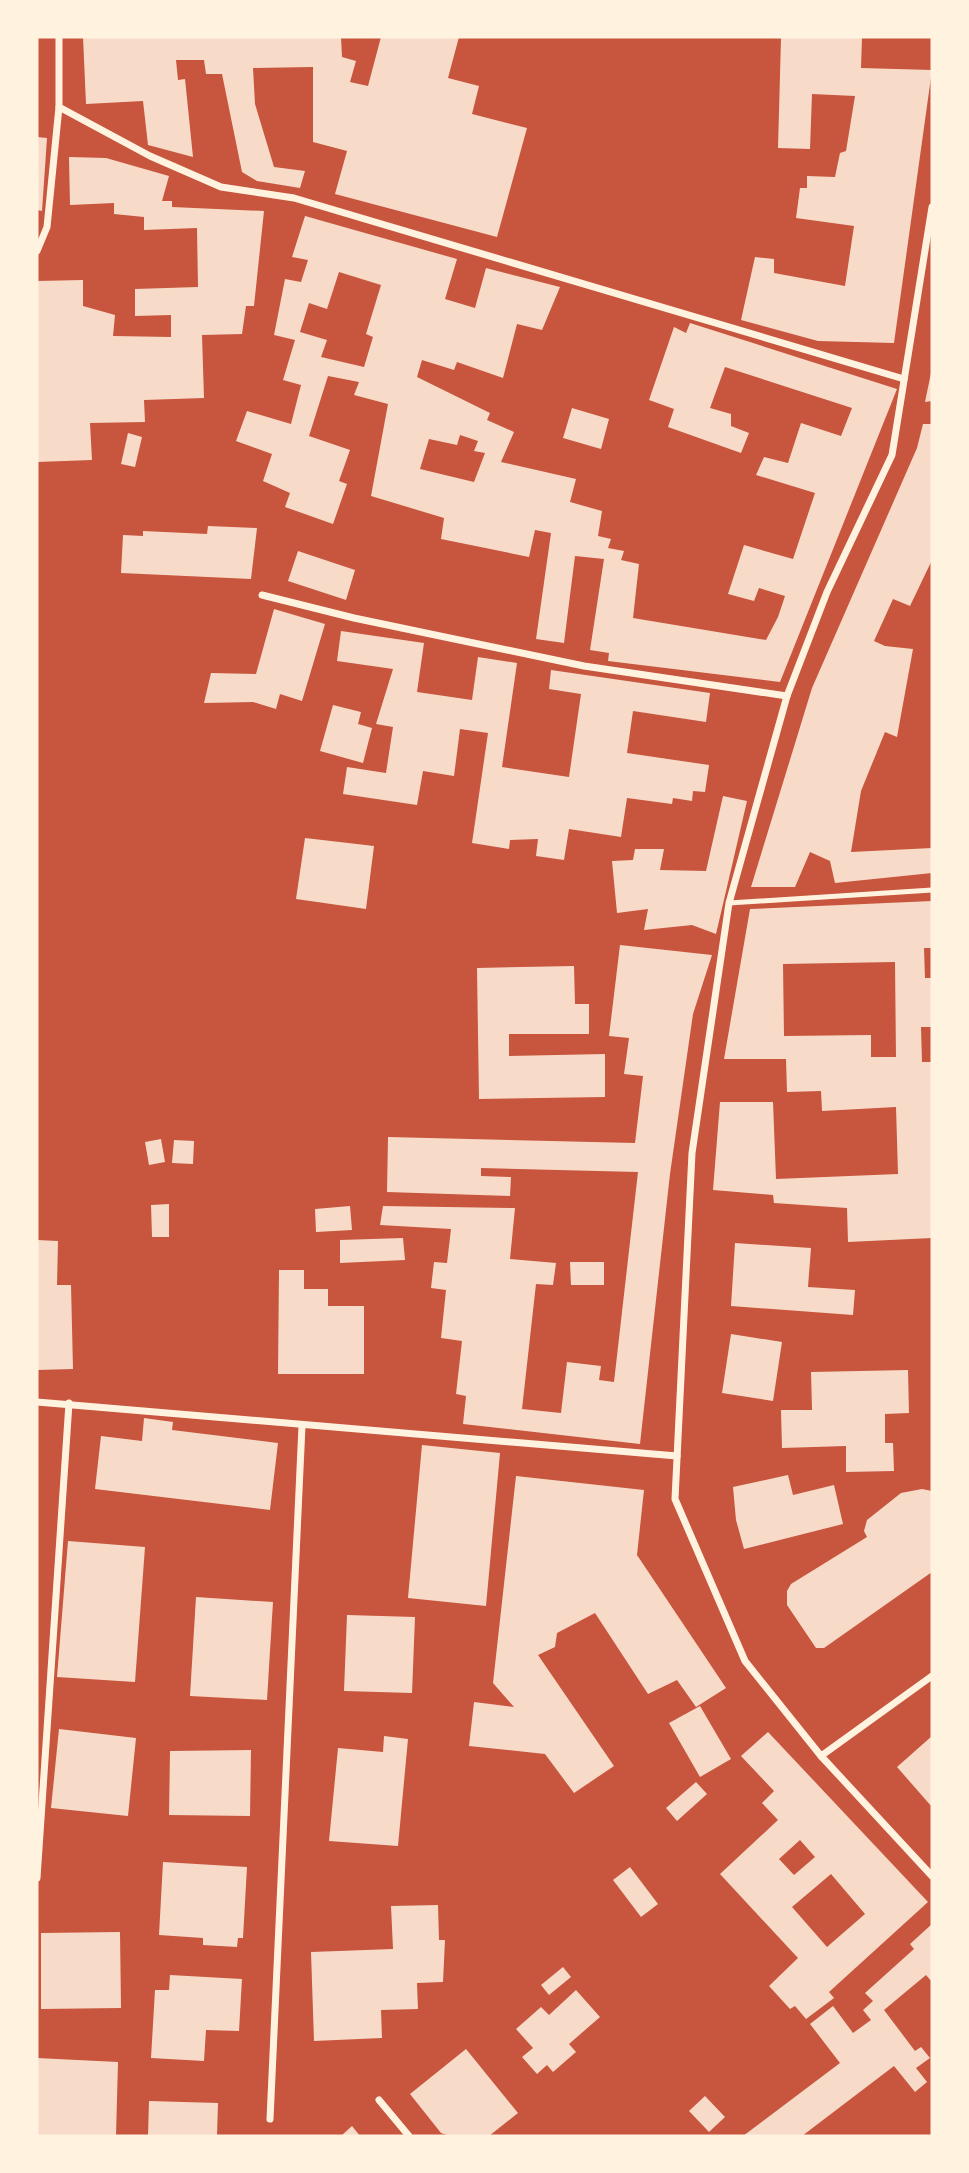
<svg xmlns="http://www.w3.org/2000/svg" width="969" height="2173" font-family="Signika,sans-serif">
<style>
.building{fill:#f7dbc8;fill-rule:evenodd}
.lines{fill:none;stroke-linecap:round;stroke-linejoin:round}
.service{stroke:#fff3e0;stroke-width:5}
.minor{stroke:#fff3e0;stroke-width:7}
</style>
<rect width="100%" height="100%" fill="#c8553d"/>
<g class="building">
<path d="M 83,37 L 341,37 L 342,57 L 356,61 L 350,82 L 368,86 L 381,37 L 459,37 L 448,78 L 479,86 L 472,114 L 527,128 L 497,237 L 335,194 L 347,151 L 313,142 L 313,67 L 253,68 L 255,104 L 274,167 L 305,171 L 300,188 L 257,181 L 242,172 L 222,74 L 206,74 L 204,60 L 176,60 L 178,80 L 185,79 L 193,157 L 148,145 L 143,101 L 86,104 Z"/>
<path d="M 808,37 L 862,37 L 861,68 L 932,70 L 894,343 L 818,341 L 741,320 L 755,257 L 774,259 L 774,273 L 845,286 L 854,226 L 796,218 L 800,188 L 807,188 L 807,176 L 835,177 L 840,153 L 846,151 L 855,96 L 812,94 L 810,149 L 778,148 L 781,38 Z"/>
<path d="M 37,137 L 47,138 L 42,211 L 37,210 Z"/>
<path d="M 69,157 L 106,158 L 169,176 L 162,201 L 172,201 L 172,207 L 264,211 L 254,306 L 246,306 L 242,334 L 202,335 L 204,398 L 144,400 L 145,422 L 90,423 L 92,460 L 37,462 L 37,281 L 83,280 L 83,306 L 115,315 L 113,336 L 171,337 L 171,315 L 135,316 L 135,289 L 198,287 L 197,228 L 144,230 L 144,217 L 114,214 L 114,203 L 70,205 Z"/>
<path d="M 305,216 L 457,259 L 445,299 L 475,308 L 486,268 L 560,287 L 542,330 L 517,324 L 503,378 L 457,362 L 454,370 L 422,360 L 417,377 L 490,413 L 487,420 L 514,432 L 501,462 L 576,479 L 570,502 L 602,511 L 598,536 L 611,539 L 608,548 L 624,551 L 621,560 L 639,564 L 633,618 L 766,640 L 778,617 L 785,596 L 759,588 L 754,601 L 728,594 L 744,545 L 793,559 L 815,493 L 756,475 L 764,457 L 788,463 L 801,423 L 841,436 L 852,408 L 725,367 L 710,408 L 731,414 L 731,426 L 749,433 L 741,453 L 668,427 L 674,409 L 649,400 L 674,327 L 686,333 L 690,323 L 897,389 L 780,682 L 608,661 L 609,653 L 590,650 L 604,559 L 575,556 L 564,643 L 536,639 L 551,533 L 535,530 L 529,557 L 441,539 L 444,518 L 371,496 L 388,404 L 354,395 L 359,382 L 328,376 L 309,436 L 350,450 L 339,481 L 347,484 L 333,524 L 285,507 L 290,493 L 263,481 L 272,454 L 236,441 L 247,411 L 291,424 L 301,385 L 283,380 L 295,340 L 274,335 L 285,279 L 301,282 L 308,260 L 292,257 ZM 339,272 L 381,285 L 366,334 L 373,337 L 364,367 L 321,357 L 327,340 L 300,332 L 309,303 L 327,309 ZM 460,435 L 478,441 L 474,451 L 485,453 L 474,482 L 420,469 L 429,439 L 457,445 Z"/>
<path d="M 931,373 L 932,401 L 925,402 Z"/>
<path d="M 572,408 L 609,419 L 601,449 L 563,438 Z"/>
<path d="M 923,424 L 932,424 L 932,560 L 910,606 L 893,599 L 874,641 L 885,646 L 913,649 L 897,737 L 885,732 L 861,791 L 851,852 L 932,848 L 932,873 L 835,883 L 830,861 L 810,852 L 795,887 L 751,887 L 812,688 L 917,448 Z"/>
<path d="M 128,433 L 142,437 L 135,467 L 121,464 Z"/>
<path d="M 208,526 L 257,528 L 251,579 L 121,573 L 123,535 L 143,536 L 143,531 L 207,534 Z"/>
<path d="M 298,551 L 355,570 L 346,600 L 288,581 Z"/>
<path d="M 274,609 L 325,624 L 302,701 L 280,694 L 276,709 L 253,702 L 204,703 L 211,673 L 256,674 Z"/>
<path d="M 341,631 L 424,643 L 417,692 L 472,700 L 478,657 L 517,663 L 502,767 L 569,777 L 581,694 L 549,689 L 551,670 L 710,693 L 706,722 L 633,711 L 627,753 L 709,765 L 705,792 L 693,791 L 692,801 L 673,798 L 672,804 L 627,798 L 621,837 L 569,829 L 564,860 L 536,856 L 538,839 L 510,840 L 509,849 L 472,843 L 488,733 L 460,729 L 454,776 L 423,771 L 417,805 L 343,794 L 347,767 L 386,773 L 393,727 L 376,724 L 393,669 L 337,661 Z"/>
<path d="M 333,705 L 361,712 L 358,724 L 372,728 L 363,763 L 320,751 Z"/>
<path d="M 723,796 L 747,801 L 716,934 L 692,925 L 644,930 L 648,909 L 617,913 L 612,861 L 633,860 L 635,849 L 664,849 L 660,870 L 706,871 Z"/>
<path d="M 305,838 L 374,846 L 366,909 L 296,899 Z"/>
<path d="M 932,901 L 932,948 L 924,948 L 925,978 L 932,978 L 932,1027 L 921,1027 L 922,1062 L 932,1062 L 932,1238 L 848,1242 L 847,1208 L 774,1203 L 773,1195 L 713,1190 L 720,1102 L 773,1102 L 776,1179 L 898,1174 L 896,1107 L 822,1111 L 821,1091 L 787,1092 L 786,1059 L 724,1059 L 750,909 ZM 895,962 L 896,1057 L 871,1057 L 871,1035 L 784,1036 L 783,964 Z"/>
<path d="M 620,945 L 712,955 L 693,1014 L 670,1174 L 640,1444 L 463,1424 L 466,1396 L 456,1394 L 462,1341 L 441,1338 L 446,1290 L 431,1288 L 434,1262 L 447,1263 L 451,1229 L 380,1225 L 383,1206 L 515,1208 L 510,1259 L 556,1263 L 553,1285 L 536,1284 L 522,1409 L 561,1413 L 567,1362 L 601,1366 L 599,1380 L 614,1382 L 638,1172 L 481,1168 L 481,1176 L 511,1177 L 510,1196 L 387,1192 L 388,1137 L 635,1143 L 643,1076 L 624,1074 L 629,1038 L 609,1036 Z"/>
<path d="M 574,966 L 575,1004 L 589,1004 L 589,1034 L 509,1034 L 509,1056 L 605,1054 L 605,1097 L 479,1099 L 477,968 Z"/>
<path d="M 161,1139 L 165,1162 L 149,1165 L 145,1142 Z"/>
<path d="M 174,1140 L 194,1141 L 193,1164 L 172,1163 Z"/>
<path d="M 169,1204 L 169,1237 L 152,1237 L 151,1205 Z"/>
<path d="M 350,1206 L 352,1230 L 316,1232 L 315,1209 Z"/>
<path d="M 403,1238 L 405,1260 L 340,1263 L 340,1240 Z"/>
<path d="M 37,1240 L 58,1241 L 57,1285 L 71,1285 L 73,1369 L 37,1370 Z"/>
<path d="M 735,1243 L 811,1248 L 808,1287 L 855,1290 L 853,1315 L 731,1306 Z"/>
<path d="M 570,1262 L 604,1262 L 604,1285 L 571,1285 Z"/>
<path d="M 279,1270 L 304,1270 L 304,1289 L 328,1289 L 328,1306 L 364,1306 L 364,1374 L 278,1374 Z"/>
<path d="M 731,1334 L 782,1342 L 773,1401 L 722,1393 Z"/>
<path d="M 908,1370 L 909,1413 L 885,1414 L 885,1443 L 893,1443 L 894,1471 L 846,1472 L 846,1446 L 782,1448 L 781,1410 L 812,1410 L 811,1372 Z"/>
<path d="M 144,1418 L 173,1422 L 172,1430 L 278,1443 L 270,1510 L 95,1489 L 101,1436 L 142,1441 Z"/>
<path d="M 422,1445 L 500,1453 L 486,1606 L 408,1598 Z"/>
<path d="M 788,1475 L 793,1495 L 834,1485 L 843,1524 L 744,1549 L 736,1520 L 733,1487 Z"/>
<path d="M 516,1476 L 644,1490 L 637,1555 L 726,1688 L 696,1707 L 677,1680 L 648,1694 L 595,1613 L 557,1633 L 555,1647 L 538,1655 L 614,1766 L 574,1793 L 545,1754 L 469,1746 L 474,1702 L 514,1707 L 493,1683 Z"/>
<path d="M 922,1489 L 932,1491 L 932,1572 L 824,1648 L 816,1648 L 787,1605 L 787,1591 L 791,1584 L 867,1537 L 864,1531 L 867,1520 L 901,1493 Z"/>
<path d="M 68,1541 L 145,1547 L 135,1682 L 57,1677 Z"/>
<path d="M 196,1597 L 273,1602 L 267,1700 L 190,1696 Z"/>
<path d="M 347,1615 L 415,1617 L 412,1693 L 344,1691 Z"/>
<path d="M 700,1706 L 731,1759 L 700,1777 L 669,1723 Z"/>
<path d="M 59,1729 L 136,1738 L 128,1816 L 51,1808 Z"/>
<path d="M 768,1732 L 928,1902 L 829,1992 L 834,1998 L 806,2019 L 795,2006 L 790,2009 L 769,1986 L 798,1958 L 720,1874 L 778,1820 L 762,1803 L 774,1791 L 741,1756 ZM 800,1840 L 815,1857 L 794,1875 L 779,1859 ZM 831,1874 L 865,1914 L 827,1947 L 792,1907 Z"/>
<path d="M 384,1736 L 408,1739 L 398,1846 L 329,1841 L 338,1748 L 383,1752 Z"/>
<path d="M 932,1736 L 932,1807 L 897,1767 Z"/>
<path d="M 251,1750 L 250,1816 L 169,1815 L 170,1751 Z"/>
<path d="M 696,1782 L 707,1794 L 677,1821 L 666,1808 Z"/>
<path d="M 163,1862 L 247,1867 L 243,1938 L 238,1938 L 237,1947 L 203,1945 L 203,1938 L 159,1935 Z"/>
<path d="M 630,1867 L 658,1904 L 641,1917 L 613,1880 Z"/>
<path d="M 438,1905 L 439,1940 L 445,1940 L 443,1982 L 417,1983 L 418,2009 L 381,2010 L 382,2038 L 314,2041 L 311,1952 L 393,1949 L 391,1906 Z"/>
<path d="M 932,1924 L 932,1982 L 926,1975 L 884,2010 L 915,2051 L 921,2047 L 930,2058 L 916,2068 L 927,2082 L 915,2092 L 894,2066 L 802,2136 L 743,2136 L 840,2063 L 810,2024 L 833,2006 L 853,2033 L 871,2020 L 863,2010 L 873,2001 L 865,1993 L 914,1949 L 910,1944 Z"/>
<path d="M 120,1932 L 121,2008 L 41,2009 L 41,1933 Z"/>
<path d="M 563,1967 L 571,1977 L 549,1995 L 541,1985 Z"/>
<path d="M 170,1975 L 242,1979 L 239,2031 L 206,2030 L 204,2061 L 151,2058 L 155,1990 L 169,1990 Z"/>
<path d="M 576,1990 L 600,2017 L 569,2044 L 576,2052 L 553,2072 L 547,2065 L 537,2074 L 522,2057 L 533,2048 L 516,2029 L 541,2007 L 549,2015 Z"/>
<path d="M 466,2049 L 518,2113 L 489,2136 L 450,2136 L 441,2133 L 410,2094 Z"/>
<path d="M 37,2058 L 118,2062 L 116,2136 L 37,2136 Z"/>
<path d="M 705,2096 L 725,2117 L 709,2132 L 689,2111 Z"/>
<path d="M 149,2101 L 218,2103 L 217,2135 L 148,2136 Z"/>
<path d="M 352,2126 L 360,2136 L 341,2136 Z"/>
</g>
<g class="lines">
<path class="service" d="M 729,903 L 932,890"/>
<g class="minor">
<path d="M 59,37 L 59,107 L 150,156 L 221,187 L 294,198 L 904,379"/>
<path d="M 932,207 L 892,455 L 827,592 L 787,696 L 729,903 L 692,1153 L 675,1499 L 745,1661 L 821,1756 L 932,1876"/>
<path d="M 37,251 L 47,227 L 59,107"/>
<path d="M 262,595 L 354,618 L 584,666 L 787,696"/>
<path d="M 37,1402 L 677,1456"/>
<path d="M 821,1756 L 932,1676"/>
<path d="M 37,1878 L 69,1403"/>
<path d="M 379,2100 L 409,2136"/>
<path d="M 270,2119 L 302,1426"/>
</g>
</g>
<rect width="969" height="2173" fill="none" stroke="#fff3e0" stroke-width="77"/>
</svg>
